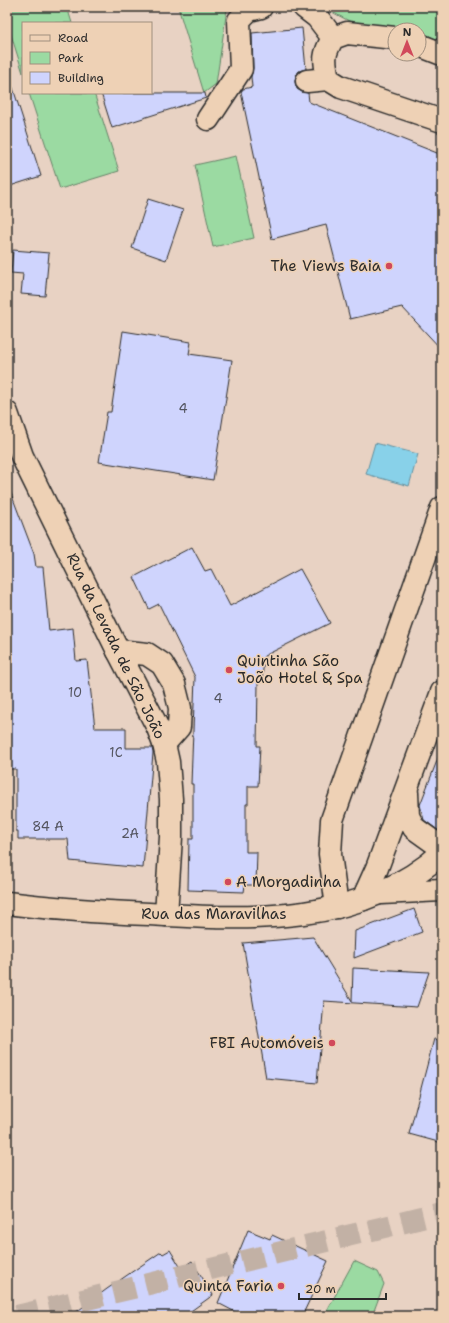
<svg xmlns="http://www.w3.org/2000/svg" width="449" height="1323" font-family="'Shantell Sans',sans-serif">
<style>
.green{fill:#9bdaa2;stroke:#638266}
.water{fill:#88d1e9;stroke:#638f9d}
.building{fill:#cfd4fd;stroke:#2b2b2b}
.lines{fill:none;stroke-linecap:round;stroke-linejoin:round}
.minor-tunnel{stroke:#c2b1a5;stroke-width:22;stroke-dasharray:22 11;stroke-linecap:butt}
.minor-casing{stroke:#2b2b2b;stroke-width:25}
.major-casing{stroke:#2b2b2b;stroke-width:25}
.minor{stroke:#eed1b5;stroke-width:22}
.major{stroke:#eed1b5;stroke-width:22}
.poi-dot{fill:#d1495b;stroke:#eed1b5;stroke-width:1.5}
.labels{text-anchor:middle;stroke-width:3;stroke-linejoin:round;paint-order:stroke}
.number-label{font-size:13px;fill:#545560}
.poi-label{font-size:15px;fill:#2b2b2b;stroke:#eed1b5;text-anchor:end}
.street-label{font-size:15px;fill:#2b2b2b;stroke:#eed1b5}
</style>
<rect width="100%" height="100%" fill="#e8d2c3"/>
<filter id="ink" filterUnits="userSpaceOnUse"><feTurbulence type="fractalNoise" baseFrequency=".025" numOctaves="2"/><feDisplacementMap in="SourceGraphic" scale="8" xChannelSelector="R" yChannelSelector="G"/><feConvolveMatrix kernelMatrix="1 2 1 2 8 2 1 2 1" color-interpolation-filters="sRGB"/></filter>
<g filter="url(#ink)">
<g class="green">
<path d="M 7,7 L 67,7 L 72,23 L 23,23 L 23,73 L 7,22 Z"/>
<path d="M 178,7 L 233,7 L 227,9 L 216,84 L 204,93 Z"/>
<path d="M 325,7 L 442,7 L 442,43 L 417,29 L 375,27 L 351,22 L 330,11 Z"/>
<path d="M 29,93 L 94,93 L 119,171 L 60,189 Z"/>
<path d="M 236,156 L 254,238 L 213,247 L 195,165 Z"/>
<path d="M 354,1261 L 378,1272 L 384,1284 L 372,1316 L 324,1316 Z"/>
</g>
<path class="water" d="M 375,443 L 418,454 L 409,486 L 366,474 Z"/>
<g class="building">
<path d="M 302,28 L 306,69 L 299,71 L 296,75 L 295,82 L 297,89 L 302,92 L 308,93 L 309,102 L 442,155 L 442,350 L 402,307 L 350,319 L 326,225 L 272,239 L 241,92 L 243,89 L 252,87 L 251,77 L 253,68 L 252,33 Z"/>
<path d="M 12,85 L 41,176 L 7,187 L 7,86 Z"/>
<path d="M 101,93 L 205,93 L 206,98 L 112,128 Z"/>
<path d="M 148,199 L 183,210 L 166,260 L 132,248 Z"/>
<path d="M 13,250 L 49,253 L 45,296 L 21,294 L 23,274 L 11,273 Z"/>
<path d="M 123,331 L 191,342 L 189,354 L 232,360 L 213,480 L 99,462 L 107,412 L 111,412 Z"/>
<path d="M 9,488 L 34,554 L 36,567 L 43,567 L 49,631 L 73,628 L 76,661 L 87,660 L 95,728 L 126,728 L 126,748 L 152,748 L 153,753 L 143,868 L 70,861 L 68,839 L 18,839 L 18,831 L 16,831 L 16,769 L 7,769 L 7,489 Z"/>
<path d="M 192,547 L 205,571 L 211,569 L 230,606 L 300,569 L 330,623 L 264,656 L 262,682 L 258,682 L 257,746 L 260,746 L 258,786 L 248,786 L 248,804 L 246,804 L 246,852 L 257,852 L 256,885 L 245,885 L 244,892 L 188,890 L 189,839 L 193,839 L 193,784 L 191,784 L 195,677 L 159,604 L 149,609 L 134,577 Z"/>
<path d="M 440,753 L 442,754 L 442,833 L 424,820 L 420,805 Z"/>
<path d="M 414,909 L 422,932 L 354,958 L 355,931 Z"/>
<path d="M 313,937 L 352,1001 L 353,968 L 429,972 L 417,1007 L 324,1001 L 317,1083 L 266,1078 L 243,943 Z"/>
<path d="M 434,1039 L 442,1040 L 442,1143 L 409,1134 Z"/>
<path d="M 248,1230 L 270,1239 L 272,1235 L 328,1261 L 302,1316 L 243,1316 L 218,1303 Z"/>
<path d="M 170,1250 L 181,1268 L 192,1261 L 213,1295 L 184,1316 L 71,1316 L 107,1289 L 161,1252 L 163,1254 Z"/>
</g>
<g class="lines">
<path class="minor-tunnel" d="M 17,1316 L 442,1213"/>
<g class="minor-casing">
<g id="minor">
<path d="M 304,7 L 317,17 L 333,38"/>
<path d="M 395,38 L 347,33 L 333,38 C 323,55 324,59 328,79 L 341,87 L 442,121"/>
<path d="M 419,45 L 442,54"/>
<path d="M 307,81 L 328,79"/>
<path d="M 208,119 L 241,69 L 239,20 L 249,10 L 261,7"/>
<path d="M 7,413 L 22,456 L 118,651 L 158,728 L 164,744 L 168,762 L 171,799 L 171,837 L 166,915"/>
<path d="M 118,651 L 147,654 L 162,664 L 174,684 L 180,708 L 179,727 L 164,744"/>
<path d="M 407,793 L 408,816 L 414,828 L 442,848"/>
<path d="M 381,893 L 442,890"/>
<path d="M 363,899 L 377,868 L 442,692"/>
<path d="M 337,907 L 330,854 L 332,820 L 442,508"/>
</g>
</g>
<g class="major-casing">
<path id="major" d="M 7,903 C 54,909 101,912 149,914 C 249,920 362,926 442,853"/>
</g>
<use href="#minor" class="minor"/>
<use href="#major" class="major"/>
</g>
</g>
<g class="poi-dot">
<circle cx="389" cy="266" r="4"/>
<circle cx="229" cy="670" r="4"/>
<circle cx="228" cy="882" r="4"/>
<circle cx="332" cy="1043" r="4"/>
<circle cx="281" cy="1286" r="4"/>
</g>
<g class="labels">
<g class="number-label">
<text x="183" y="413">4</text>
<text x="75" y="697">10</text>
<text x="218" y="703">4</text>
<text x="116" y="757">1C</text>
<text x="48" y="831">84 A</text>
<text x="130" y="838">2A</text>
</g>
<g class="poi-label">
<text x="381" y="271">The Views Baia</text>
<text x="237" y="666" text-anchor="start">Quintinha São<tspan x="237" dy="17">João Hotel &amp; Spa</tspan></text>
<text x="236" y="887" text-anchor="start">A Morgadinha</text>
<text x="324" y="1048">FBI Automóveis</text>
<text x="273" y="1291">Quinta Faria</text>
</g>
<g class="street-label">
<text transform="translate(116 646) rotate(64)" y="5">Rua da Levada de São João</text>
<text x="214" y="919">Rua das Maravilhas</text>
</g>
</g>
<rect width="449" height="1323" fill="none" stroke="#eed1b5" stroke-width="24"/>
<rect x="12" y="12" width="425" height="1299" fill="none" stroke="#2b2b2b" stroke-width="1.5" filter="url(#ink)"/>
<rect x="22" y="22" width="130" height="72" fill="#eed1b5" stroke="#a08f7e"/>
<rect x="30" y="35" width="20" height="6" fill="#eed1b5" stroke="#a08f7e"/>
<text x="58" y="42" font-size="12" fill="#2b2b2b">Road</text>
<rect x="30" y="52" width="20" height="12" fill="#9bdaa2" stroke="#a08f7e"/>
<text x="58" y="62" font-size="12" fill="#2b2b2b">Park</text>
<rect x="30" y="72" width="20" height="12" fill="#cfd4fd" stroke="#a08f7e"/>
<text x="58" y="82" font-size="12" fill="#2b2b2b">Building</text>
<g transform="translate(407 42)"><circle r="19" fill="#eed1b5" stroke="#a08f7e"/>
<path d="M0-3L7 15L0 10L-7 15Z" fill="#d1495b"/>
<text y="-6" font-size="11" font-weight="bold" text-anchor="middle" fill="#2b2b2b">N</text>
</g>
<path d="M299 1293v6h87v-6" fill="none" stroke="#2b2b2b" stroke-width="2"/>
<text x="305" y="1293" font-size="12" fill="#2b2b2b" stroke="#eed1b5" stroke-width="3" paint-order="stroke">20 m</text>
</svg>
